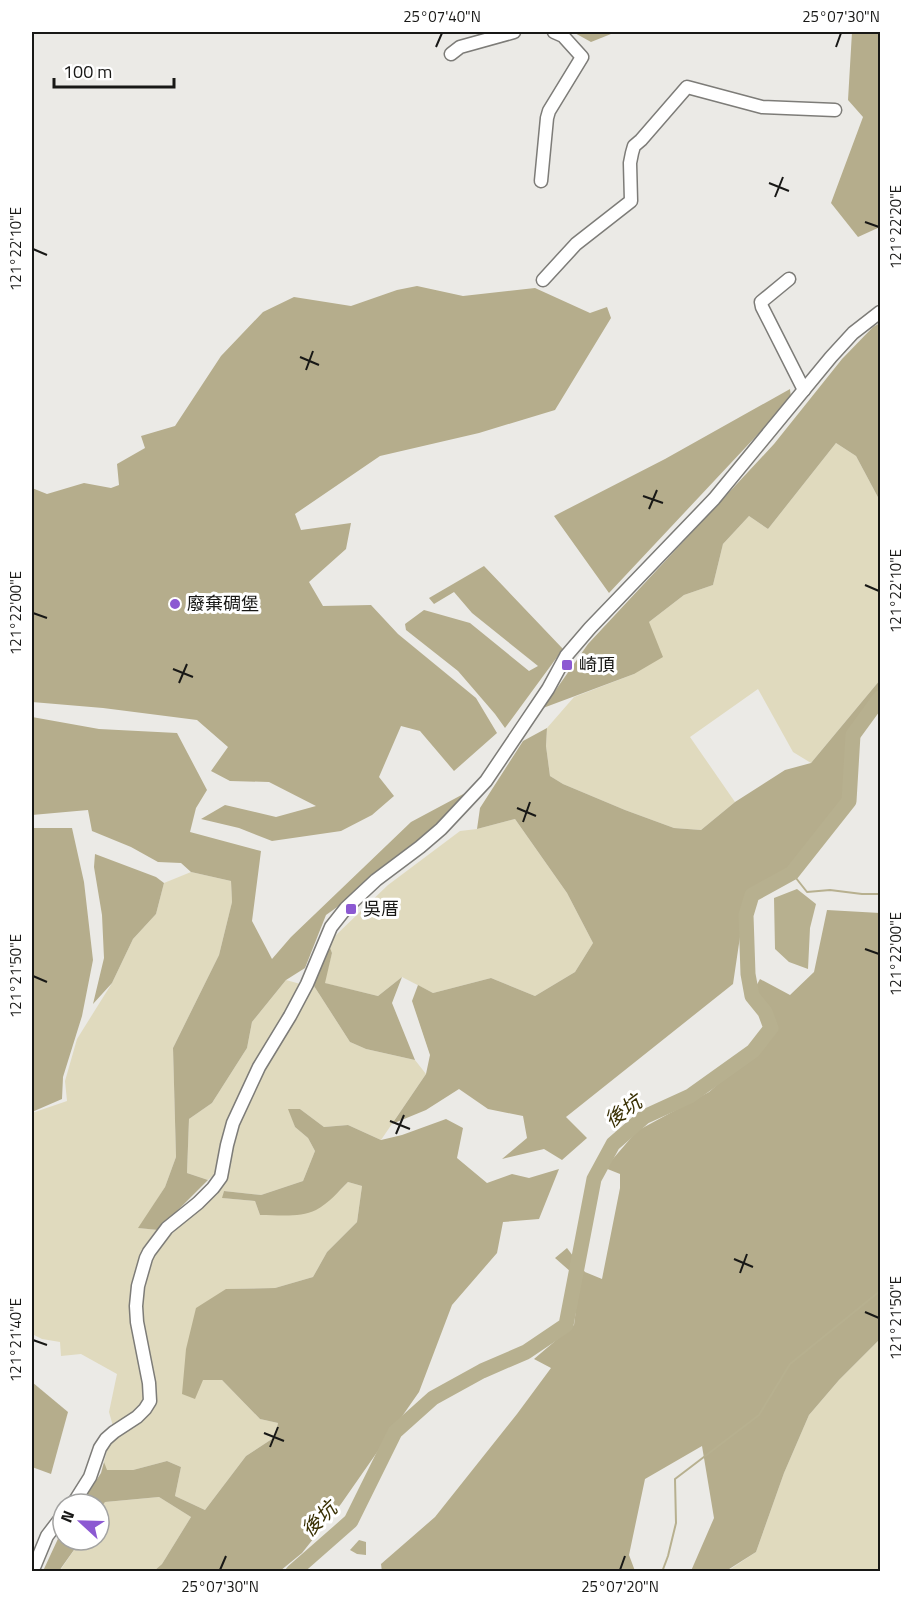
<svg xmlns="http://www.w3.org/2000/svg" width="912" height="1603" font-family="'Titillium Web','Noto Sans TC',sans-serif">
<style>
.green{fill:#e0dabe}
.forest{fill:#b5ad8c}
.water{fill:#b7b08f}
.lines{fill:none;stroke-linecap:round;stroke-linejoin:round}
.stream{stroke:#b7b08f;stroke-width:2}
.river{stroke:#b7b08f;stroke-width:15}
.minor-casing{stroke:#7d7c78;stroke-width:15}
.minor{stroke:#fff;stroke-width:12}
.ticks{fill:none;stroke:#181816;stroke-width:2}
.poi-dot{fill:#8c59d2;stroke:#fff;stroke-width:2}
.labels{text-anchor:middle;stroke-width:6;stroke-linejoin:round;paint-order:stroke}
.poi-label{font-size:18px;fill:#181816;stroke:#fff;text-anchor:start}
.water-label{font-size:20px;font-style:italic;fill:#393003;stroke:#fff}
.neatline{fill:none;stroke:#181816;stroke-width:2}
.ticks-label{font-size:15px;text-anchor:middle;fill:#181816}
</style>
<rect width="100%" height="100%" fill="#ebeae6"/>
<g class="green">
<path d="M 836,443 L 856,456 L 880,501 L 880,680 L 811,763 L 793,752 L 758,689 L 690,737 L 735,802 L 701,830 L 674,828 L 625,810 L 563,784 L 550,776 L 546,746 L 547,728 L 574,697 L 634,674 L 649,622 L 684,595 L 713,585 L 723,544 L 749,516 L 768,529 Z"/>
<path d="M 515,819 L 567,893 L 593,943 L 575,972 L 535,996 L 491,978 L 433,993 L 402,977 L 378,996 L 324,983 L 332,953 L 329,945 L 336,935 L 388,885 L 460,831 L 477,829 Z"/>
<path d="M 191,872 L 231,881 L 232,902 L 219,955 L 173,1048 L 176,1157 L 165,1187 L 139,1228 L 158,1230 L 136,1276 L 146,1397 C 139,1411 126,1418 113,1426 L 109,1412 L 117,1374 L 81,1354 L 61,1356 L 60,1342 L 42,1339 L 32,1334 L 32,1113 L 67,1101 L 65,1081 L 77,1039 L 112,983 L 133,939 L 156,914 L 164,883 Z"/>
<path d="M 286,980 L 304,985 L 260,1061 L 217,1172 L 208,1180 L 187,1173 L 189,1119 L 212,1103 L 247,1048 L 252,1022 Z"/>
<path d="M 314,986 L 350,1042 L 366,1049 L 415,1060 L 426,1074 L 381,1140 L 348,1125 L 324,1127 L 300,1109 L 289,1109 L 295,1127 L 308,1138 L 315,1151 L 303,1181 L 261,1195 L 224,1191 L 223,1198 L 255,1201 L 260,1215 C 306,1214 315,1217 348,1182 L 362,1186 L 357,1222 L 327,1252 L 313,1277 L 275,1288 L 227,1289 L 203,1380 L 222,1380 L 260,1419 L 278,1423 L 275,1437 L 246,1456 L 205,1510 L 175,1496 L 181,1467 L 167,1461 L 133,1470 L 106,1470 L 104,1462 L 110,1438 L 147,1413 L 141,1310 L 143,1286 L 150,1255 L 204,1203 L 255,1085 Z"/>
<path d="M 880,1339 L 880,1571 L 726,1572 L 756,1552 L 784,1473 L 809,1415 L 839,1380 Z"/>
<path d="M 159,1497 L 191,1517 L 162,1564 L 154,1571 L 59,1572 L 81,1540 L 99,1540 L 99,1511 L 105,1502 Z"/>
</g>
<g class="forest">
<path d="M 573,32 L 616,32 L 591,42 Z"/>
<path d="M 852,32 L 880,32 L 880,227 L 858,237 L 831,203 L 863,117 L 848,100 Z"/>
<path d="M 417,286 L 463,296 L 535,288 L 590,313 L 607,307 L 611,318 L 555,410 L 479,433 L 380,456 L 295,514 L 301,530 L 351,523 L 346,549 L 309,582 L 323,606 L 371,605 L 398,634 L 476,698 L 497,733 L 454,771 L 420,731 L 401,726 L 379,777 L 394,796 L 372,815 L 341,831 L 272,841 L 239,828 L 201,819 L 225,805 L 276,817 L 316,806 L 269,782 L 230,781 L 211,771 L 228,747 L 197,720 L 103,708 L 32,702 L 32,488 L 47,494 L 84,483 L 111,488 L 119,485 L 117,464 L 145,448 L 141,436 L 175,426 L 221,356 L 263,312 L 294,297 L 351,306 L 397,290 Z"/>
<path d="M 880,323 L 880,501 L 856,456 L 836,443 L 768,529 L 749,516 L 723,544 L 713,585 L 684,595 L 649,622 L 663,657 L 634,674 L 543,708 L 588,644 L 774,444 L 842,359 L 873,327 Z"/>
<path d="M 790,389 L 791,399 L 609,593 L 554,516 L 665,459 Z"/>
<path d="M 484,566 L 563,649 L 505,728 L 495,714 L 458,671 L 406,630 L 405,624 L 424,610 L 470,623 L 529,671 L 538,666 L 472,613 L 454,592 L 434,604 L 429,598 Z"/>
<path d="M 880,680 L 880,701 L 848,760 L 852,790 L 805,854 L 763,893 L 745,903 L 733,984 L 566,1117 L 587,1138 L 562,1160 L 544,1149 L 502,1159 L 527,1138 L 523,1116 L 488,1109 L 459,1089 L 426,1110 L 392,1124 L 426,1074 L 430,1055 L 412,1001 L 418,985 L 433,993 L 491,978 L 535,996 L 575,972 L 593,943 L 567,893 L 515,819 L 477,829 L 480,808 L 523,741 L 547,728 L 546,746 L 550,776 L 563,784 L 625,810 L 674,828 L 701,830 L 735,802 L 785,770 L 811,763 Z"/>
<path d="M 32,717 L 99,729 L 177,733 L 207,790 L 196,808 L 190,832 L 261,851 L 252,921 L 272,959 L 291,937 L 411,822 L 469,791 L 454,815 L 371,883 L 326,915 L 305,968 L 286,980 L 252,1022 L 247,1048 L 212,1103 L 189,1119 L 187,1173 L 208,1180 L 158,1230 L 138,1228 L 165,1187 L 176,1157 L 173,1048 L 219,955 L 232,902 L 231,881 L 191,872 L 181,863 L 158,862 L 131,847 L 92,831 L 88,810 L 32,815 Z"/>
<path d="M 32,828 L 72,828 L 84,882 L 93,960 L 82,1016 L 63,1077 L 62,1099 L 32,1112 Z"/>
<path d="M 95,854 L 156,877 L 164,883 L 156,914 L 133,939 L 112,983 L 93,1004 L 104,958 L 102,915 L 94,867 Z"/>
<path d="M 827,910 L 880,913 L 880,1339 L 839,1380 L 809,1415 L 784,1473 L 756,1552 L 726,1571 L 691,1571 L 714,1518 L 702,1446 L 645,1479 L 629,1555 L 635,1571 L 382,1572 L 381,1564 L 435,1517 L 517,1414 L 551,1368 L 534,1359 L 574,1325 L 578,1293 L 571,1272 L 555,1258 L 567,1248 L 585,1272 L 602,1279 L 620,1188 L 620,1174 L 605,1168 L 637,1131 L 709,1092 L 766,1042 L 772,1010 L 753,992 L 760,979 L 790,995 L 814,972 Z"/>
<path d="M 329,945 L 332,953 L 325,983 L 378,996 L 402,977 L 392,1003 L 415,1060 L 366,1049 L 350,1042 L 314,986 L 325,949 Z"/>
<path d="M 288,1109 L 300,1109 L 324,1127 L 348,1125 L 381,1140 L 402,1135 L 446,1119 L 463,1128 L 457,1158 L 487,1183 L 512,1174 L 529,1178 L 559,1169 L 539,1219 L 503,1222 L 497,1253 L 452,1305 L 419,1392 L 341,1504 L 302,1553 L 280,1571 L 154,1571 L 162,1564 L 191,1517 L 159,1497 L 105,1502 L 99,1511 L 99,1504 L 81,1504 L 101,1473 L 104,1462 L 107,1470 L 133,1470 L 167,1461 L 181,1467 L 175,1496 L 205,1510 L 246,1456 L 275,1437 L 278,1423 L 260,1419 L 222,1380 L 203,1380 L 195,1399 L 182,1394 L 186,1349 L 196,1308 L 226,1289 L 275,1288 L 313,1277 L 327,1252 L 357,1222 L 362,1186 L 348,1182 C 338,1192 329,1203 316,1210 C 300,1218 278,1215 260,1215 L 255,1201 L 222,1198 L 224,1191 L 261,1195 L 303,1181 L 315,1151 L 308,1138 L 295,1127 Z"/>
<path d="M 32,1382 L 68,1412 L 51,1474 L 32,1467 Z"/>
<path d="M 63,1528 L 63,1540 L 81,1540 L 59,1571 L 43,1571 Z"/>
</g>
<g class="water">
<path d="M 797,889 L 816,904 L 810,928 L 808,969 L 789,962 L 775,949 L 774,898 Z"/>
<path d="M 359,1540 L 366,1542 L 366,1555 L 357,1554 L 350,1550 Z"/>
</g>
<g class="lines">
<g class="stream">
<path d="M 792,873 L 807,892 L 830,890 L 862,894 L 880,894"/>
<path d="M 662,1572 L 668,1556 L 676,1523 L 675,1479 L 759,1415 L 790,1364 L 880,1291"/>
</g>
<path class="river" d="M 293,1572 L 351,1521 L 395,1432 L 433,1398 L 482,1371 L 526,1352 L 566,1325 L 594,1179 L 613,1144 L 644,1117 L 690,1096 L 753,1051 L 771,1028 L 765,1012 L 752,996 L 748,974 L 746,915 L 752,895 L 792,873 L 849,801 L 853,735 L 880,698"/>
<g class="minor-casing">
<g id="minor">
<path d="M 451,54 L 460,47 L 514,32"/>
<path d="M 541,181 L 547,118 L 549,111 L 582,57 L 563,36 L 554,32"/>
<path d="M 789,279 L 761,302 L 762,307 L 804,390"/>
<path d="M 543,280 L 576,244 L 631,201 L 630,163 L 632,153 L 634,146 L 641,140 L 687,87 L 762,107 L 835,110"/>
<path d="M 73,1504 L 90,1477 L 100,1448 L 106,1439 L 114,1432 L 137,1417 L 145,1409 L 150,1401 L 149,1383 L 137,1322 L 136,1306 L 138,1286 L 146,1258 L 149,1252 L 167,1228 L 198,1203 L 213,1188 L 221,1177 L 227,1145 L 233,1123 L 259,1067 L 290,1016 L 307,984 L 331,927 L 346,908 L 376,880 L 420,847 L 441,829 L 486,781 L 548,689 L 566,656 L 590,628 L 714,499 L 831,357 L 853,333 L 880,312"/>
<path d="M 32,1571 L 35,1565 L 47,1536 L 63,1515"/>
</g>
</g>
<use href="#minor" class="minor"/>
</g>
<path class="ticks" d="M 436,47 L 442,33M 836,47 L 841,33M 769,183 L 789,191M 775,197 L 783,177M 865,222 L 879,227M 33,249 L 47,255M 300,357 L 319,365M 306,370 L 313,351M 643,496 L 663,503M 649,509 L 657,490M 865,585 L 879,591M 33,613 L 47,618M 173,669 L 193,677M 179,683 L 187,664M 517,808 L 536,816M 523,822 L 530,802M 865,949 L 879,954M 33,976 L 47,982M 390,1121 L 410,1129M 396,1134 L 404,1115M 734,1259 L 753,1267M 740,1273 L 747,1254M 865,1312 L 879,1318M 33,1340 L 47,1345M 264,1433 L 284,1441M 270,1447 L 278,1427M 220,1570 L 226,1556M 620,1570 L 625,1556"/>
<g class="poi-dot">
<circle cx="175" cy="604" r="6"/>
<rect x="561" y="659" width="12" height="12" rx="3"/>
<rect x="345" y="903" width="12" height="12" rx="3"/>
</g>
<g class="labels">
<g class="poi-label">
<text x="187" y="610">廢棄碉堡</text>
<text x="579" y="671">崎頂</text>
<text x="363" y="915">吳厝</text>
</g>
<g class="water-label">
<text transform="translate(623 1111) rotate(-36)" y="7">後坑</text>
<text transform="translate(319 1519) rotate(-44)" y="7">後坑</text>
</g>
</g>
<rect width="912" height="1603" fill="none" stroke="#ffffff" stroke-width="66"/>
<g transform="translate(81 1522) rotate(292)"><circle r="28" fill="#ffffff" stroke="#a3a3a2" stroke-width="1.5"/>
<path d="M0-4.5L10 22L0 15L-10 22Z" fill="#8c59d2"/>
<text y="-9" font-size="16" font-weight="bold" text-anchor="middle" fill="#181816">N</text>
</g>
<path d="M54 78v9h120v-9" fill="none" stroke="#181816" stroke-width="3"/>
<text x="63" y="78" font-size="18" fill="#181816" stroke="#ffffff" stroke-width="4.5" paint-order="stroke">100 m</text>
<rect x="33" y="33" width="846" height="1537" class="neatline"/>
<g class="ticks-label">
<text x="442" y="22">25°07'40"N</text>
<text x="841" y="22">25°07'30"N</text>
<text transform="translate(896 227) rotate(-90)" y="5">121°22'20"E</text>
<text transform="translate(16 249) rotate(-90)" y="5">121°22'10"E</text>
<text transform="translate(896 591) rotate(-90)" y="5">121°22'10"E</text>
<text transform="translate(16 613) rotate(-90)" y="5">121°22'00"E</text>
<text transform="translate(896 954) rotate(-90)" y="5">121°22'00"E</text>
<text transform="translate(16 976) rotate(-90)" y="5">121°21'50"E</text>
<text transform="translate(896 1318) rotate(-90)" y="5">121°21'50"E</text>
<text transform="translate(16 1340) rotate(-90)" y="5">121°21'40"E</text>
<text x="220" y="1592">25°07'30"N</text>
<text x="620" y="1592">25°07'20"N</text>
</g>
</svg>
